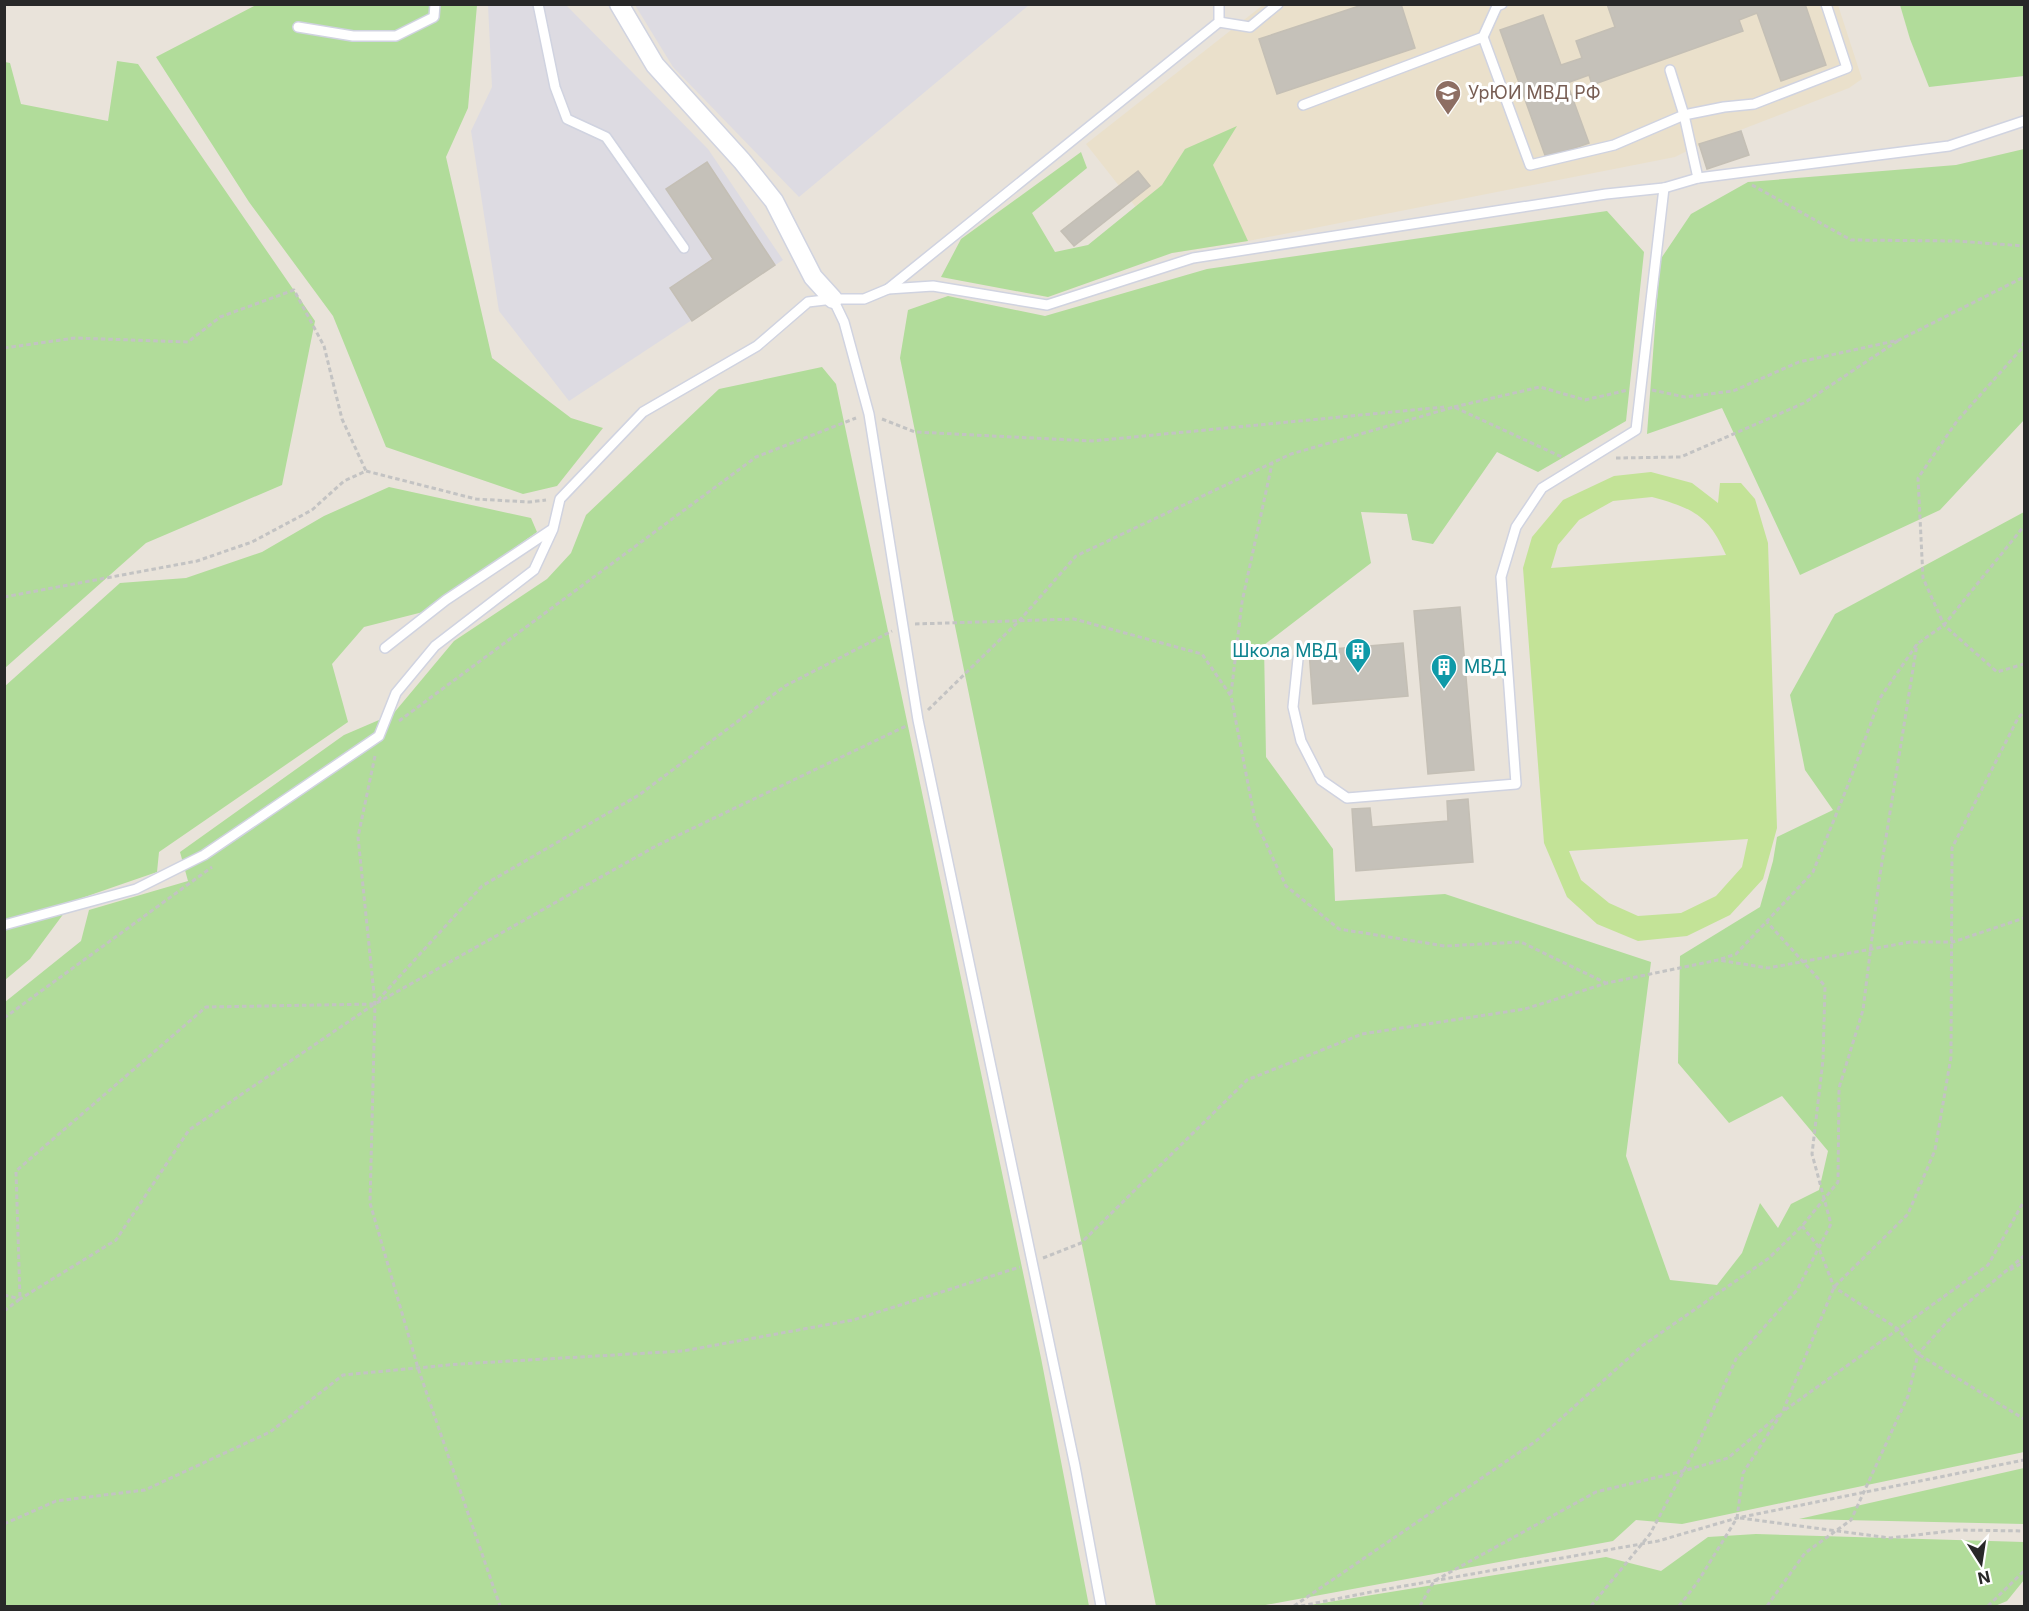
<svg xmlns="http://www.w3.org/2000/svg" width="2029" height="1611" font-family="Inter,sans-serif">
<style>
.industrial{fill:#dddbe2}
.education{fill:#eae0cb}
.green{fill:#b1dc9a}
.pitch{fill:#c3e397;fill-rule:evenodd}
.building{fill:#c5c1b9;stroke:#c4bfb5;stroke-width:1.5}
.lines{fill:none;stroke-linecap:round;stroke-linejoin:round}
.service-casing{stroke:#d0d3e0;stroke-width:12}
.minor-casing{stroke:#d0d3e0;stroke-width:21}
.path{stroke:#c3c3c3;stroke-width:3;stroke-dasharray:4.5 3;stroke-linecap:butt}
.service{stroke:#fff;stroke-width:9}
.minor{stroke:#fff;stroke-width:18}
.labels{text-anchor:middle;stroke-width:6;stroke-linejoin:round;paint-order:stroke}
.education-label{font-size:18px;fill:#785e54;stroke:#fff;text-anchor:start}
.culture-label{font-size:18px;fill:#0d838f;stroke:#fff;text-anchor:end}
</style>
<rect width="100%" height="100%" fill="#e9e3da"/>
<g class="industrial">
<path d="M 488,5 L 566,5 L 708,149 L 783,260 L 569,401 L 499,311 L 471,131 L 492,87 Z"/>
<path d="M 635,5 L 1029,5 L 799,197 L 673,67 Z"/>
</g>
<path class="education" d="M 1263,5 L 1838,5 L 1862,79 L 1849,88 L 1691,149 L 1675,157 L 1248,241 L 1172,253 L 1086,144 Z"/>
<g class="green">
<path d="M 256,5 L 477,5 L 468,108 L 446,157 L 492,358 L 571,418 L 603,428 L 557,486 L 523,494 L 386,447 L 333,316 L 249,202 L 156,57 Z"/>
<path d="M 1900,5 L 2024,5 L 2024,76 L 1929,87 L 1910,39 Z"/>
<path d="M 117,61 L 138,64 L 315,321 L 282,485 L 146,543 L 5,668 L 5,62 L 10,63 L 21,104 L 108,121 Z"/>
<path d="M 1237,126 L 1213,165 L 1248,241 L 1172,253 L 1048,297 L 941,277 L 961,239 L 1081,152 L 1087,168 L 1032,213 L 1055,252 L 1088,245 L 1162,185 L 1185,149 Z"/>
<path d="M 2024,149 L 2024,420 L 1940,510 L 1800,575 L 1722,408 L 1647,434 L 1660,260 L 1691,214 L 1748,182 L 1956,165 Z"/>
<path d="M 1607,211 L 1644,252 L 1626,421 L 1538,472 L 1497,452 L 1433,544 L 1412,540 L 1407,514 L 1361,512 L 1371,563 L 1264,645 L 1266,757 L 1333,849 L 1335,901 L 1445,894 L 1651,962 L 1626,1156 L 1670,1280 L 1717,1285 L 1742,1253 L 1760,1203 L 1778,1228 L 1791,1204 L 1819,1190 L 1828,1151 L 1782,1096 L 1729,1123 L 1678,1063 L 1680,956 L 1760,907 L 1773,861 L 1777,837 L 1833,810 L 1805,770 L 1790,695 L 1835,614 L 2024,512 L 2024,1452 L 1682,1524 L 1636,1520 L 1613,1541 L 1260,1606 L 1156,1606 L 900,358 L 908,310 L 948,296 L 1045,316 L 1207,269 Z"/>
<path d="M 822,367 L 836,384 L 1041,1358 L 1089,1606 L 5,1606 L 5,1002 L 81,941 L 89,910 L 188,881 L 180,852 L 344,735 L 393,714 L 454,641 L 547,579 L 571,553 L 586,515 L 719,389 Z"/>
<path d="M 389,487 L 531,518 L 537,532 L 423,612 L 364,627 L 332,664 L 348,722 L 159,852 L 157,872 L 73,901 L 30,959 L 5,980 L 4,687 L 120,583 L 186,578 L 262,552 L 324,516 Z"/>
<path d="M 2024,1468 L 2024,1524 L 1799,1519 Z"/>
<path d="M 1756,1534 L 2024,1542 L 2024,1580 L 2007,1601 L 1995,1606 L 1304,1606 L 1606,1557 L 1661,1571 L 1708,1537 Z"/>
</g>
<path class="pitch" d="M 1651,472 L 1692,483 L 1718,503 L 1720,483 L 1741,483 L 1755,499 L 1768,543 L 1777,828 L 1763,879 L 1730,915 L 1687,936 L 1638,941 L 1597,924 L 1567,897 L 1544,843 L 1523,568 L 1532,537 L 1563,500 L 1614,476 ZM 1652,497 C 1692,508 1709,515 1726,555 L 1551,568 L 1558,545 L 1579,520 L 1613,501 ZM 1748,839 L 1742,867 L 1716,896 L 1681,913 L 1638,916 L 1609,903 L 1581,880 L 1569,851 Z"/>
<g class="building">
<path d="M 1365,4 L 1401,4 L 1415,48 L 1277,94 L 1259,39 Z"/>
<path d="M 1607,4 L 1805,4 L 1826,65 L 1781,81 L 1757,13 L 1739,20 L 1743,31 L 1592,85 L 1589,75 L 1567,83 L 1589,143 L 1546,158 L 1500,30 L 1543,15 L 1561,65 L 1582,58 L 1576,41 L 1615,27 Z"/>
<path d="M 1741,131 L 1749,155 L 1707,169 L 1699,144 Z"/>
<path d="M 707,162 L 775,265 L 692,321 L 670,288 L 713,259 L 666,189 Z"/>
<path d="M 1138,171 L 1150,186 L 1074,246 L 1061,231 Z"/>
<path d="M 1460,607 L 1474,770 L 1428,774 L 1414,611 Z"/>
<path d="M 1403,643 L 1408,696 L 1313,704 L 1309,651 Z"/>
<path d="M 1468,799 L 1473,862 L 1356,871 L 1352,809 L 1370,808 L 1372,827 L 1448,821 L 1447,801 Z"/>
</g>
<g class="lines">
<g class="service-casing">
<g id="service">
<path d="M 538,4 L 555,87 L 567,119 L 606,137 L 684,248"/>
<path d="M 1219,22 L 1250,27 L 1278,4"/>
<path d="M 298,27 L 353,36 L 396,36 L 434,17 L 435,4"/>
<path d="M 1483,37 L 1530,165 L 1614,145 L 1684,115 L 1724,107 L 1754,104 L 1847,68 L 1826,4"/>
<path d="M 1670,70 L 1684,115 L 1698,178"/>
<path d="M 1303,105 L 1483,37 L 1497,6 L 1502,4"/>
<path d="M 888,289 L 1219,22 L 1219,4"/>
<path d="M 833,299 L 844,322 L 869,414 L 918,720 L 1075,1466 L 1101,1606"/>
<path d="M 385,648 L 446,600 L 551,530"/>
<path d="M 1298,659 L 1293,707 L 1301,741 L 1321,780 L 1347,798 L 1516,784 L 1501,577 L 1516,527 L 1542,488 L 1636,430 L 1664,188"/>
<path d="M 4,925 L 136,889 L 204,855 L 379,736 L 396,693 L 435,646 L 534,570 L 553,529 L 560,499 L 643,412 L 757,346 L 808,302 L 833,299 L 864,299 L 888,289 L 933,286 L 1047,305 L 1193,258 L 1606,194 L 1664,188 L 1698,178 L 1949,146 L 2024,121"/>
</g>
</g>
<g class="minor-casing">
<path id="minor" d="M 619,4 L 655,65 L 742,161 L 774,201 L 813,277 L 833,299"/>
</g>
<g class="path">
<path d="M 1752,185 L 1851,240 L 1956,241 L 2024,246"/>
<path d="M 2024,342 L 2023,347 L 1957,421 L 1918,478 L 1923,578 L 1944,625 L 1997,672 L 2024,664"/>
<path d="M 4,348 L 75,338 L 188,342 L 220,317 L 294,290 L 324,346 L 342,419 L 366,471"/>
<path d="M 1652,390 L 1685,397 L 1733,391 L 1799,362 L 1899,340 L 2024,277"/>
<path d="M 1454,407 L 1540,387 L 1585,400 L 1628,390"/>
<path d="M 882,419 L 915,432 L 1092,441 L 1444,407"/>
<path d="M 1616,458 L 1681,457 L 1804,403 L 1899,340"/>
<path d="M 4,597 L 197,561 L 252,542 L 312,510 L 344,481 L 366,471 L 476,499 L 529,502 L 546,500"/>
<path d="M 915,624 L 1074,619 L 1202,654 L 1231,696 L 1255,820 L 1286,886 L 1339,929 L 1445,946 L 1521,942 L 1606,983"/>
<path d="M 1231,694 L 1242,602 L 1272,464"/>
<path d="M 928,710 L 1019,621 L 1076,556 L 1291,454 L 1454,407 L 1564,458"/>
<path d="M 399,721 L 756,457 L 856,418"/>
<path d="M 375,756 L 358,837 L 375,1004 L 370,1203 L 418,1368 L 500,1606"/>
<path d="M 1721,959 L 1736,954 L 1813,872 L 1852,775 L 1880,698 L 1917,644 L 1944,625 L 2024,526"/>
<path d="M 378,1000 L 482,886 L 639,795 L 785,686 L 892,631"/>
<path d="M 4,1018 L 212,867"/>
<path d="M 1802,1226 L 1818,1246 L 1834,1287 L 1898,1329 L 1918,1354 L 2024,1419"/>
<path d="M 1043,1258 L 1081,1243 L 1247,1080 L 1362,1034 L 1525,1009 L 1607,983 L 1718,960 L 1768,968 L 1910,942 L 1953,942 L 2024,918"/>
<path d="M 2010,1270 L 2024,1262"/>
<path d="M 4,1295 L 20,1299 L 116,1240 L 189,1130 L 373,1005"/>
<path d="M 4,1311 L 20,1299 L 16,1171 L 206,1007 L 375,1004 L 656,846 L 906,726"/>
<path d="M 1785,1410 L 1988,1265 L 2024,1201"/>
<path d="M 1740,1518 L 1890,1538 L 1959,1530 L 2024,1531"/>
<path d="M 4,1524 L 56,1501 L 145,1490 L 270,1432 L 343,1375 L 459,1364 L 683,1351 L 853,1320 L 1020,1267"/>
<path d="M 1294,1606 L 1536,1441 L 1642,1346 L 1769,1258 L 1802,1226 L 1838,1182 L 1839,1088 L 1863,1010 L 1879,881 L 1917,644"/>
<path d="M 1301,1606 L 1376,1591 L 1658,1541 L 1737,1518 L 2024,1460"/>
<path d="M 1420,1606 L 1434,1581 L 1596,1492 L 1683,1471 L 1728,1458 L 1780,1414"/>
<path d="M 1591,1606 L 1650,1534 L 1698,1444 L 1736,1359 L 1797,1290 L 1831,1224 L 1812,1154 L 1823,1060 L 1825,986 L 1767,922"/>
<path d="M 1679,1606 L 1697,1583 L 1737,1518 L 1743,1473 L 1783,1411 L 1834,1287 L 1908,1214 L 1935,1150 L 1951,1057 L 1952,848 L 2018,718 L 2024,712"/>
<path d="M 1767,1606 L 1805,1553 L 1851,1520 L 1908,1396 L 1918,1354 L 1953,1315 L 2024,1256"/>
<path d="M 1988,1606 L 2024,1571"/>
</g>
<use href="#service" class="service"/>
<use href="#minor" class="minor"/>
</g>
<defs>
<g id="university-pin" transform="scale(1.35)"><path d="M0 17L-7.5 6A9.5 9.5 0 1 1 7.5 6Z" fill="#8d6e63" stroke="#fff"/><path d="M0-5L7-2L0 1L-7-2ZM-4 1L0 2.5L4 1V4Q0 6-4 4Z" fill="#fff"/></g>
<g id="building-pin" transform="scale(1.35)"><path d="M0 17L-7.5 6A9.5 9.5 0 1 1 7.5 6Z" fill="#0f9aa8" stroke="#fff"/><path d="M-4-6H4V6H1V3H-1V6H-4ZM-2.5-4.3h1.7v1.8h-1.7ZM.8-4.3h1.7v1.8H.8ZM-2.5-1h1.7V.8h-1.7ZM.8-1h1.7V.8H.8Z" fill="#fff"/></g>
</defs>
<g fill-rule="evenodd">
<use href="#university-pin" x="1448" y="93"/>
<use href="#building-pin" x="1358" y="651"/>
<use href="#building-pin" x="1444" y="667"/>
</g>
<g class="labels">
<g class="education-label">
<text x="1468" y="99">УрЮИ МВД РФ</text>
</g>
<g class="culture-label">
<text x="1338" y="657">Школа МВД</text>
<text x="1464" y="673" text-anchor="start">МВД</text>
</g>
</g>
<rect width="2029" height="1611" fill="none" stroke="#282828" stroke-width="12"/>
<g transform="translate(1981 1563) rotate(168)" stroke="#ffffff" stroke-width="4.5" paint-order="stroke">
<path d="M0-4.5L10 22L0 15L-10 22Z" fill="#282828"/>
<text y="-9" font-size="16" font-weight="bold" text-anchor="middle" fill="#282828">N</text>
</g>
</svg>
